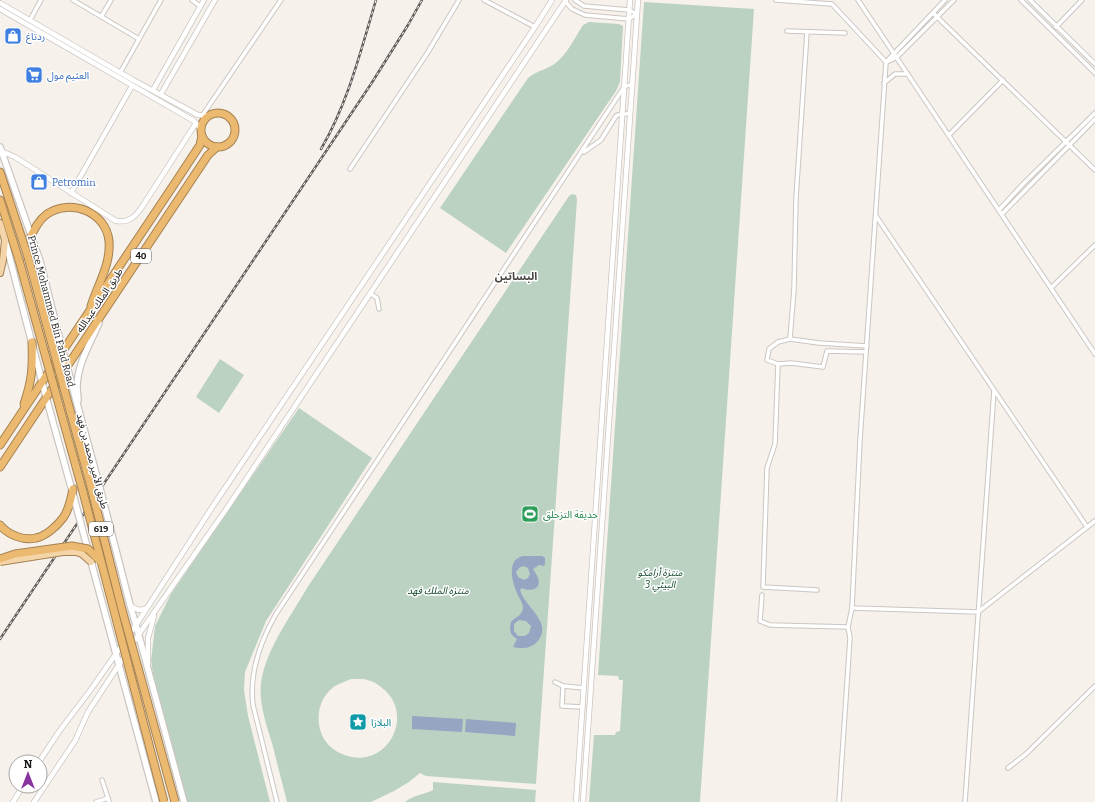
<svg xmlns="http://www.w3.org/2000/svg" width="1095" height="802" font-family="Bitter,'Noto Sans Arabic',serif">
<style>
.green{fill:#bbd2c3;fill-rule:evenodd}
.water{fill:#96a5c1;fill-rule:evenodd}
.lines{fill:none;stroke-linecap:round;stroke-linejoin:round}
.minor-casing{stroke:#ccc6c2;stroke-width:5.5}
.tertiary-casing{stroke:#ccc6c2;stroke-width:6}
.secondary-casing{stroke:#ccc6c2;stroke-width:8}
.primary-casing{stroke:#a48252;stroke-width:8}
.motorway-casing{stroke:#a48252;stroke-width:9}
.minor{stroke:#fff;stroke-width:3.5}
.tertiary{stroke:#fff;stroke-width:4.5}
.secondary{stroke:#fff;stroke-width:5.5}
.primary{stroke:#f4d5a9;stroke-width:6}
.motorway{stroke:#ecb970;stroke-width:7}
.rail-casing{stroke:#5f5c59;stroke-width:2.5}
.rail{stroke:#fff;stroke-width:1;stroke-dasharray:3;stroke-linecap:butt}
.secondary-bridge-casing{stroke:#ccc6c2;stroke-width:8;stroke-linecap:butt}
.primary-bridge-casing{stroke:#a48252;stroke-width:8;stroke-linecap:butt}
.motorway-bridge-casing{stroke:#a48252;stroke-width:9;stroke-linecap:butt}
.secondary-bridge{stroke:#fff;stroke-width:5.5}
.primary-bridge{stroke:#f4d5a9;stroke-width:6}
.motorway-bridge{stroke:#ecb970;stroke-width:7}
.labels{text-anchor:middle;stroke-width:3;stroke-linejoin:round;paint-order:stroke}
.shield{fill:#fff;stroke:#615f5e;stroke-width:1}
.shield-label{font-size:9px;font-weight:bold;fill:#1d1b19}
.shop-label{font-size:10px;fill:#366cbe;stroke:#fff;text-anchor:start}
.street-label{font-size:10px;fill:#1d1b19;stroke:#fff}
.leisure-label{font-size:10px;fill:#27864d;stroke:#fff;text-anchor:start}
.park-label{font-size:10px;font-style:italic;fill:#144a2d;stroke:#fff}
.culture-label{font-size:10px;fill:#0d838f;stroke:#fff;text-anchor:start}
.neighbourhood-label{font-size:11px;font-weight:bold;fill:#484340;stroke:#fff}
</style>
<rect width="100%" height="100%" fill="#f7f1ec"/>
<g class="green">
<path d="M 644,2 L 754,9 L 700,802 L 589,802 L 594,735 L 615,735 L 616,732 L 620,731 L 623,680 L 619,680 L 618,676 L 598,675 Z"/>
<path d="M 589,22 L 619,24 L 623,26 L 620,82 L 616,91 L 506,253 L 440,208 L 528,78 C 537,70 552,69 560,59 C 569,50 576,36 583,25 Z"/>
<path d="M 572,194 L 576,195 L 577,200 L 536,784 L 426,776 L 420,773 L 409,782 L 394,791 L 371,802 L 287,802 C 282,782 277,763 272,743 C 266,723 257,699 262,677 C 269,645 291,616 307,588 L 569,196 ZM 351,679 C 355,679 359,679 363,679 C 370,680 377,683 382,688 C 414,712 391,764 352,757 C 341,755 330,749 324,739 C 313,720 319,693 339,684 C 343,682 347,681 351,679 Z"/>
<path d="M 220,359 L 244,375 L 219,413 L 196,397 Z"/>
<path d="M 299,408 L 372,458 L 266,621 L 245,672 L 244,690 L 248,716 L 270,802 L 186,802 L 156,690 L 151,661 L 155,626 L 171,594 Z"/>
<path d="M 433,782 L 536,790 L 535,802 L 405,802 C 413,795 423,795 433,790 Z"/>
</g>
<g class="water">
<path d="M 523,556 L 542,556 L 545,558 L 545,564 L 544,566 L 539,565 L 533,569 C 535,572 537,575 538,578 C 542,590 530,592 522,588 L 520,590 C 525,608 554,622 537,642 C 530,649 521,649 513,647 L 517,639 C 510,635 509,630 511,622 C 515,617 522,616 523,608 C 523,603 519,598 517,593 C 512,581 506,560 523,556 ZM 523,566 L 528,568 L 530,574 L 528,578 L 524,580 L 518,577 L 516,572 L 519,568 ZM 519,620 L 526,621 L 531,626 L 529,633 L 525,636 L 518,636 L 514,631 L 514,624 Z"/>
<path d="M 412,716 L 463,719 L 462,732 L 412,729 Z"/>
<path d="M 466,719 L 516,723 L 515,736 L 465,732 Z"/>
</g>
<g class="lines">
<g class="minor-casing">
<g id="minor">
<path d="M 73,0 L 139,39"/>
<path d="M 192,0 L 200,6"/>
<path d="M 484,0 L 535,27"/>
<path d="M 575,0 L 584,6 L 629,10 L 637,14"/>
<path d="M 776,0 L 832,4 L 886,62"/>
<path d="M 858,0 L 1095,354"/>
<path d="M 1021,0 L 1095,73"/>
<path d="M 1030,0 L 1095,64"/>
<path d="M 565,1 L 572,9 L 585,15 L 629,19 L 637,14"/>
<path d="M 933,13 L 1095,170"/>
<path d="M 101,17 L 111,0"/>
<path d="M 30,20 L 41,0"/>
<path d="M 1056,27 L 1082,0"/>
<path d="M 787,31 L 845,33"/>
<path d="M 887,62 L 897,57 L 954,0"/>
<path d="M 120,73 L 161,0"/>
<path d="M 884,83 L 895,74 L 908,74"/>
<path d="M 202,116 L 281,0"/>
<path d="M 949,135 L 1003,80"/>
<path d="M 584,152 L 601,140 L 616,116 C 621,112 627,117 630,111"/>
<path d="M 350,169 L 428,52 L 459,0"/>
<path d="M 999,210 L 1023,184 L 1095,113"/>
<path d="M 1002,214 L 1095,119"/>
<path d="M 876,216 L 1087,527"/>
<path d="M 1051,288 L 1095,245"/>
<path d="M 371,294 L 377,298 L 379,309"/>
<path d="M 790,339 L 794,289 L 796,198 L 807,32"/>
<path d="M 866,352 L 827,351 L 823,367 L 791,363 L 778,364 L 767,360 L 769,349 L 778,342 L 790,339 L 819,343 L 867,346"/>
<path d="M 778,364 L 775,444 L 767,468 L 763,587 L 817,590"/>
<path d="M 762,595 L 760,621 L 770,625 L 848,627"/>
<path d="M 852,608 L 978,612 L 1095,521"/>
<path d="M 555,682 L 563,686 L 584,688"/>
<path d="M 563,686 L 562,706 L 583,707"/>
<path d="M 1008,768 L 1026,754 L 1095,686"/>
<path d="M 102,780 L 108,798"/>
<path d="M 96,802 L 108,798 L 109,802"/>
<path d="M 277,802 L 253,705 C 249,672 260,642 276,614 L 624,87 L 629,85 L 632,87"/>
<path d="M 839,802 L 850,638 L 848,627 L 852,608 L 860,440 L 886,62 L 945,0"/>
<path d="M 965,802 L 994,390"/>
</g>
</g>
<g class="tertiary-casing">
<g id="tertiary">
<path d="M 0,3 L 133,80 L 198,115 L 209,116"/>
<path d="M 0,9 L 194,121 L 201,129"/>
<path d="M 153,90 L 204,0"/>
<path d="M 161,94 L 215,0"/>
<path d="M 1,151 L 15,157 L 116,221 C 129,223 135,217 142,207 L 196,123"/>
<path d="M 71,193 L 132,86"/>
<path d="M 130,605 C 135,609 140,612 146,608"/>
<path d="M 148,664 L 148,638 L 154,616"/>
<path d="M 39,762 L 58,733 L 92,688 L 136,625 L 213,506 L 535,27 L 552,0"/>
<path d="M 13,802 L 23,786"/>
<path d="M 34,802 L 75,741 L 88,712 L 139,634 L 227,508 L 566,0"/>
<path d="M 576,802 L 630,0"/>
<path d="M 583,802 L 638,0"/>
</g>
</g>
<g class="secondary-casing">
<g id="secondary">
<path d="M 0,147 L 40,261 L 63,352 L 97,477"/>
<path d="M 5,240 L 46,397 L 76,505"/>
<path d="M 78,400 C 78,396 77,392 77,388 C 77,364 90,344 99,323"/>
<path d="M 103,500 L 130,605 L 136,625 L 184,802"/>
<path d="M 82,528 L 156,802"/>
</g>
</g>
<g class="primary-casing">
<path id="primary" d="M 0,223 L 5,240 L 3,260 L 0,273"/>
</g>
<g class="motorway-casing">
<g id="motorway">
<circle cx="218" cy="130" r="17"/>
<path d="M 0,172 L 28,257"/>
<path d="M 0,200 L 19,260"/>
<path d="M 31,236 C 35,228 39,220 47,214 C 71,198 106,212 109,241 C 111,264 98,284 91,306"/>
<path d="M 24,404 C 32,380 33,368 32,342"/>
<path d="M 0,445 L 177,180 L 200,145 L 202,136"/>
<path d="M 0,467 L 208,155 L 217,147"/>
<path d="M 0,525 C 8,535 24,541 36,538 C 46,536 57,526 63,518 C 69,510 71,499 73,489"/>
</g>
</g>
<use href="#minor" class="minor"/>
<use href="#tertiary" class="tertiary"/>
<use href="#secondary" class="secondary"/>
<use href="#primary" class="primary"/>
<use href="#motorway" class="motorway"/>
<g class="rail-casing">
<g id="rail">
<path d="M 321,149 C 348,103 361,50 376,0"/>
<path d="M 0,639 L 371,84 L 408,25 L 422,0"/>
</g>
</g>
<use href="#rail" class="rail"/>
<g class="secondary-bridge-casing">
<g id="secondary-bridge">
<path d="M 97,477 L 103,500"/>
<path d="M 76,505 L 82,528"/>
</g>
</g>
<g class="primary-bridge-casing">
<path id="primary-bridge" d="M 0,562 L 63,552 L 76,552 L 82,554 L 91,562"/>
</g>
<g class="motorway-bridge-casing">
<g id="motorway-bridge">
<path d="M 28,257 L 91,487 L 121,606 L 175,802"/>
<path d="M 19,260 L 83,492 L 164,802"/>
<path d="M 0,559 L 15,554 L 72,546 L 88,549 L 99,560"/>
</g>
</g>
<use href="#secondary-bridge" class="secondary-bridge"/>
<use href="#primary-bridge" class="primary-bridge"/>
<use href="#motorway-bridge" class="motorway-bridge"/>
</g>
<defs>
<g id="shop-square" transform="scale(0.9)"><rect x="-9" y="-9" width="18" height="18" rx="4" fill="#3f7fe0" stroke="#fff"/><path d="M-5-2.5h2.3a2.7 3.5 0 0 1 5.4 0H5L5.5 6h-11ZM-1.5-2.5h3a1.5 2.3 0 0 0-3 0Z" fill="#fff"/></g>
<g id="supermarket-square" transform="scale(0.9)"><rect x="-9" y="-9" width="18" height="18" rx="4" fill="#3f7fe0" stroke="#fff"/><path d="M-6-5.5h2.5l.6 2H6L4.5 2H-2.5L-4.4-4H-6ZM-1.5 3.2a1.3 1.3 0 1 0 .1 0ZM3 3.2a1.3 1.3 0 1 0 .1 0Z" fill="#fff"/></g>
<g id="stadium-square" transform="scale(0.9)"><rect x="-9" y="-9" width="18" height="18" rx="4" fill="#2e9e5b" stroke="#fff"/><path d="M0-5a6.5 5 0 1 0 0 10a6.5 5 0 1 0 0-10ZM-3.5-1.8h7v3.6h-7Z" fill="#fff"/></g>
<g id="sight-square" transform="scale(0.9)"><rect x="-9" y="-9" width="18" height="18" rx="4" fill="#0f9aa8" stroke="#fff"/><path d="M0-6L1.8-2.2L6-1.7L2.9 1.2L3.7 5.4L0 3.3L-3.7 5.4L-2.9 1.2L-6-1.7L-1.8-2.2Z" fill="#fff"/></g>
</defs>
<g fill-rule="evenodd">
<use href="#shop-square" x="13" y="36"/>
<use href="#supermarket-square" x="34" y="75"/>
<use href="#shop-square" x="39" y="182"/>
<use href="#stadium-square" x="530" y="514"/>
<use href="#sight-square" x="358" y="722"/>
</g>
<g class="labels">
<g class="shield">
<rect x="131" y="249" width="20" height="14" rx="3"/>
<rect x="89" y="522" width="24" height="14" rx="3"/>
</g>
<g class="shield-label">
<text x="141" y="259">40</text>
<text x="101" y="532">619</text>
</g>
<g class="shop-label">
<text x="26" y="40">ردتاغ</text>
<text x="47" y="79">العثيم مول</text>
<text x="52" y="186">Petromin</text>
</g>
<g class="street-label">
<text transform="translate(99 300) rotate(-56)" y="4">طريق الملك عبدالله</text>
<text transform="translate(52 311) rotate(75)" y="4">Prince Mohammed Bin Fahd Road</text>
<text transform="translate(93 461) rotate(75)" y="4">طريق الأمير محمد بن فهد</text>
</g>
<g class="leisure-label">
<text x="543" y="518">حديقة التزحلق</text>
</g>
<g class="park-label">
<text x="660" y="576">منتزة أرامكو<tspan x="660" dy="12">البيئي 3</tspan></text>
<text x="438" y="594">منتزه الملك فهد</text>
</g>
<g class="culture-label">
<text x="371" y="726">البلازا</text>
</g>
<g class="neighbourhood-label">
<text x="516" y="280">البساتين</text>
</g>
</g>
<g transform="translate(28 774)"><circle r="19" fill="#ffffff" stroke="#a5a4a3"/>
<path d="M0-3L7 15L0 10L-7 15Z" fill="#8833a0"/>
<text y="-6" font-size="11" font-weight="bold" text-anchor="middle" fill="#1d1b19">N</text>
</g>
</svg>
